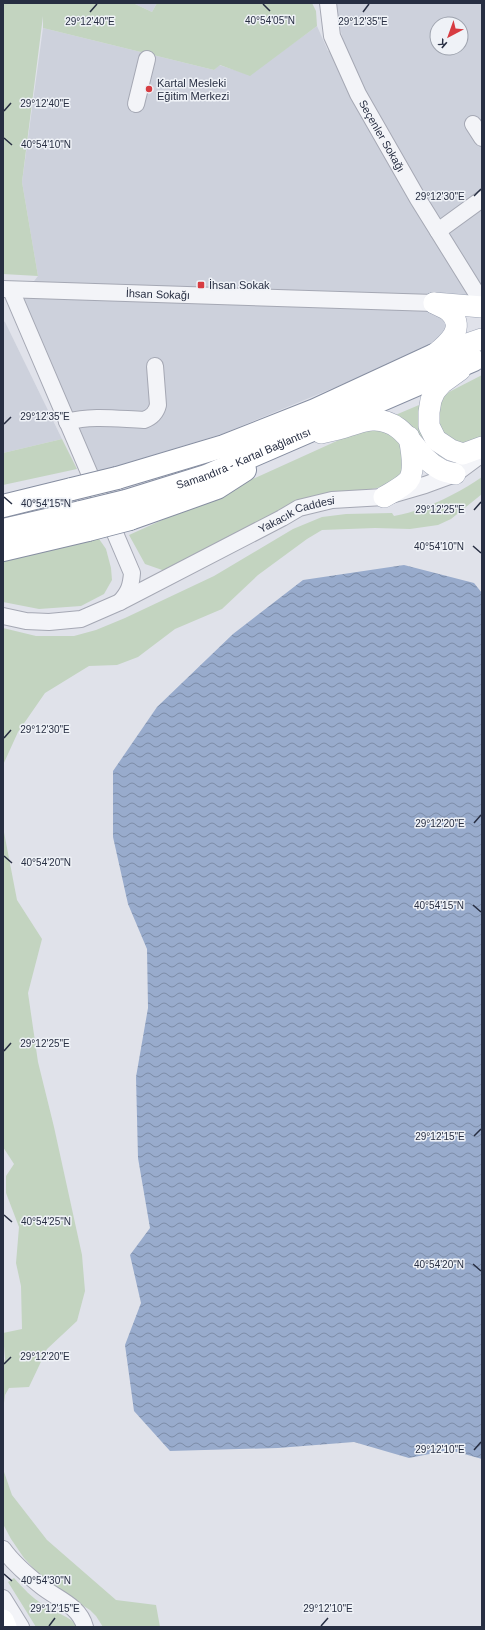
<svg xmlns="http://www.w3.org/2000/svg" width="485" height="1630" font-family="Helvetica,sans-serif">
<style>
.built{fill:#cdd1dc;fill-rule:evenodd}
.green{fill:#c3d4c0}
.water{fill:url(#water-waves)}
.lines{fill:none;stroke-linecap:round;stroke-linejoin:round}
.minor-casing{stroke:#a5a8b4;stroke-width:18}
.major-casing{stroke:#9ea5b6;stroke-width:22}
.highway-casing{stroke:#868ea1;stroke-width:24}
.minor{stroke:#f3f4f8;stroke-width:16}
.major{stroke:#fff;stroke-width:21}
.highway{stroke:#fff;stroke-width:22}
.highway-bridge-casing{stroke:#868ea1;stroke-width:24;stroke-linecap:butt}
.highway-bridge{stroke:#fff;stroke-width:22}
.ticks{fill:none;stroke:#272e42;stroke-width:1.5}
.poi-dot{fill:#d73c42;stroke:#eff2f7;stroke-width:1.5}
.labels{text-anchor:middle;stroke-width:3;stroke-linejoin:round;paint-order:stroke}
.poi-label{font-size:11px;fill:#272e42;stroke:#eff2f7;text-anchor:start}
.street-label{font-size:11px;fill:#272e42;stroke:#eff2f7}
.ticks-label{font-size:10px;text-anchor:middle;fill:#272e42;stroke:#eff2f7;stroke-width:3;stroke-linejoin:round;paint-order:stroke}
</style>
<defs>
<pattern id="water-waves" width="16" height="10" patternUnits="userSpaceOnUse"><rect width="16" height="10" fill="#98abcc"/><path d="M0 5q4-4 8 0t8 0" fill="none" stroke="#7c8ca7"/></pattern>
</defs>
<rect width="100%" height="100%" fill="#e0e2ea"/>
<g class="built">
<path d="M 133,3 L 157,3 L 152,12 Z"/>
<path d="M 334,3 L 482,3 L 482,290 L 446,305 L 445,342 L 222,434 L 98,472 L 16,304 L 38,276 L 22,182 L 43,28 L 214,70 L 219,65 L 250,75 L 317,26 L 328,51 L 344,44 ZM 437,24 L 461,24 L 461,48 L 437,48 Z"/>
<path d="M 3,321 L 5,322 L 62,439 L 3,453 Z"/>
</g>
<g class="green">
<path d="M 3,3 L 133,3 L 152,12 L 157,3 L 312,3 L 316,11 L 317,26 L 250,76 L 220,65 L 214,70 L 43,28 L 43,16 L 22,182 L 38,276 L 3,274 Z"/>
<path d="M 482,375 L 482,439 L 467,448 L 439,433 L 437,402 L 449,392 Z"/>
<path d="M 419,405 C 420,439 425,446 453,465 L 448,466 L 393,416 Z"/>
<path d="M 376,428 L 395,436 L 405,455 L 400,476 L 387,486 L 289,505 L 165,571 L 145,564 L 129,535 L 361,430 Z"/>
<path d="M 62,439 L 77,469 L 3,485 L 3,453 Z"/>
<path d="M 482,477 L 482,494 L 451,519 L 438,525 L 410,529 L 375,528 L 322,530 L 307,539 L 258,575 L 222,609 L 175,629 L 138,657 L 117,665 L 89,666 L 45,693 L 18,732 L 3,765 L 3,628 L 36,636 L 74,636 L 96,630 L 125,618 L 214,576 L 293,529 L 322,517 L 346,514 L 392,513 L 394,516 C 424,511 457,494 482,477 Z"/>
<path d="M 97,536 L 106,549 L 111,568 L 112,580 L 104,594 L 81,606 L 39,609 L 3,602 L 3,560 Z"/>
<path d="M 3,827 L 17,900 L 42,939 L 28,993 L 38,1062 L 54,1127 L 82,1255 L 85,1291 L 77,1321 L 47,1349 L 29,1387 L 9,1388 L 5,1395 L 3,1411 L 3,1366 L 5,1359 L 3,1333 L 22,1329 L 21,1286 L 16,1263 L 19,1227 L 6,1193 L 6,1176 L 14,1164 L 3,1147 Z"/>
<path d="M 3,1469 L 12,1495 L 47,1540 L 116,1600 L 156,1605 L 160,1627 L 103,1627 L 96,1616 L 90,1610 L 48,1584 L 24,1558 L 11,1539 L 3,1524 Z"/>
<path d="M 14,1578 C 23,1588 32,1598 44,1605 C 56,1613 69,1616 79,1627 L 36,1627 L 8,1582 Z"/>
</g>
<path class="water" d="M 404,565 L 474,583 L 482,593 L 482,1459 L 450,1450 L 409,1458 L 354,1442 L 278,1448 L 170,1451 L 134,1411 L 125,1345 L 141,1303 L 130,1255 L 150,1228 L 138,1158 L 136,1077 L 148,1008 L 147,949 L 128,904 L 113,837 L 113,771 L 157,707 L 233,634 L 303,580 Z"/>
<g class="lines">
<g class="minor-casing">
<g id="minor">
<path id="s1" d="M 328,3 L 332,36 L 358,94 L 418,199 L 482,302"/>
<path d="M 136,104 L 147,59"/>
<path d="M 473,124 L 482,138"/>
<path d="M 438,231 L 482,199"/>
<path id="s2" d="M 3,289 L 434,303"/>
<path d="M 11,290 L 132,573 C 131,586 129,592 120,602"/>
<path d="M 67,422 C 92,415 118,419 144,420 C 152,417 156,413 158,405 L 155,366"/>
<path id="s3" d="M 3,616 L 26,621 L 49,622 L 81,619 L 120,602 L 282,518 L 299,508 L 332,500 L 384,497 L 425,485 L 455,474 L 482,454"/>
<path d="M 3,1549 C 13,1563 27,1575 41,1586 C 57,1599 79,1605 85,1627"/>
<path d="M 3,1598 L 21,1627"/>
</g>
</g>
<g class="major-casing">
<g id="major">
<path d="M 434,303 L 482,307"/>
<path d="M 438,354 L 482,339"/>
<path d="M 434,355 C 446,345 467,329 450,312 C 446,308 439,306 434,303"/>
<path d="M 460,370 L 442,383 L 435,391 L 431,400 L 429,412 L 429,426 L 436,440 L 451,450 L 463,454 L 482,447"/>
<path d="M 321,433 C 330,431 339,429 348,426 C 357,424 365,419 375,420 C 408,421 414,456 440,469 C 444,472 450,472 455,474"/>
<path d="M 384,497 C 392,492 401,488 408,481 C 416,471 411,448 409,437"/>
<path d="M 3,1620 L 6,1627"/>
</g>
</g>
<g class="highway-casing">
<g id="highway">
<path d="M 117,478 L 224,446 L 315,410 L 434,355"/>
<path id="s4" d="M 126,501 L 206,476 L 474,360"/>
<path d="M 3,506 L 72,489"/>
<path d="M 130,519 L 217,488 L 245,470"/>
<path d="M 3,530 L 81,512"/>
<path d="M 3,550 L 88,530"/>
</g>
</g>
<use href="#minor" class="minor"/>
<use href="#major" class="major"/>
<use href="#highway" class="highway"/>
<g class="highway-bridge-casing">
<g id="highway-bridge">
<path d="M 72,489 L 117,478"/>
<path d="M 81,512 L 126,501"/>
<path d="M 88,530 L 130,519"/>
</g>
</g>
<use href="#highway-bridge" class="highway-bridge"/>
</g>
<path class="ticks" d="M 263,4 L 270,11M 90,12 L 97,4M 363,12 L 369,4M 4,111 L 11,103M 4,138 L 12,145M 474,196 L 481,189M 4,424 L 11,417M 4,497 L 12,504M 474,510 L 481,502M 473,546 L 481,553M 4,738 L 11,730M 474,823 L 481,815M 4,856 L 12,863M 473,905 L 481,912M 4,1051 L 11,1043M 474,1136 L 481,1129M 4,1215 L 12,1222M 473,1264 L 481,1271M 4,1364 L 11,1357M 474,1450 L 481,1442M 4,1574 L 12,1581M 49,1626 L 55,1618M 321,1626 L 328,1618"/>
<g class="poi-dot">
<circle cx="149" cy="89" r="4"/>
<rect x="197" y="281" width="8" height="8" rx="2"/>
</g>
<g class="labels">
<g class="poi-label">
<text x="157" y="87">Kartal Mesleki<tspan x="157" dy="13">Eğitim Merkezi</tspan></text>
<text x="209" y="289">İhsan Sokak</text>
</g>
<g class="street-label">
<text dy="4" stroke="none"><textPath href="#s1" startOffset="145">Seçenler Sokağı</textPath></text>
<text dy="4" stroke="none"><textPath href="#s2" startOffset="155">İhsan Sokağı</textPath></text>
<text dy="4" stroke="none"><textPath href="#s4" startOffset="125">Samandıra - Kartal Bağlantısı</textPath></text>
<text dy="4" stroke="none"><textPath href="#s3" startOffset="319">Yakacık Caddesi</textPath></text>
</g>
</g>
<g class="ticks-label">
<text x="270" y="24">40°54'05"N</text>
<text x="90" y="25">29°12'40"E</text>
<text x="363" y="25">29°12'35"E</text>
<text x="45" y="107">29°12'40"E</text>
<text x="46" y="148">40°54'10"N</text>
<text x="440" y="200">29°12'30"E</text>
<text x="45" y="420">29°12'35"E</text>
<text x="46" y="507">40°54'15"N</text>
<text x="440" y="513">29°12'25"E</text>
<text x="439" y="550">40°54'10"N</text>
<text x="45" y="733">29°12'30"E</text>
<text x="440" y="827">29°12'20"E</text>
<text x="46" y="866">40°54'20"N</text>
<text x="439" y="909">40°54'15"N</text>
<text x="45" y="1047">29°12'25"E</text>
<text x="440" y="1140">29°12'15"E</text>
<text x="46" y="1225">40°54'25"N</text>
<text x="439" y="1268">40°54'20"N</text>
<text x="45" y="1360">29°12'20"E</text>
<text x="440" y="1453">29°12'10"E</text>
<text x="46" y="1584">40°54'30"N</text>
<text x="55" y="1612">29°12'15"E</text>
<text x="328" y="1612">29°12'10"E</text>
</g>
<rect width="485" height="1630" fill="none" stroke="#272e42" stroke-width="8"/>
<g transform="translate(449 36) rotate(221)"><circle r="19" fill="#eff2f7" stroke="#9fa4af"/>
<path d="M0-3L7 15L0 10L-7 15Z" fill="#d73c42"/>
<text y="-6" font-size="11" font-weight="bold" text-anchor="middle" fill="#272e42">K</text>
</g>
</svg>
